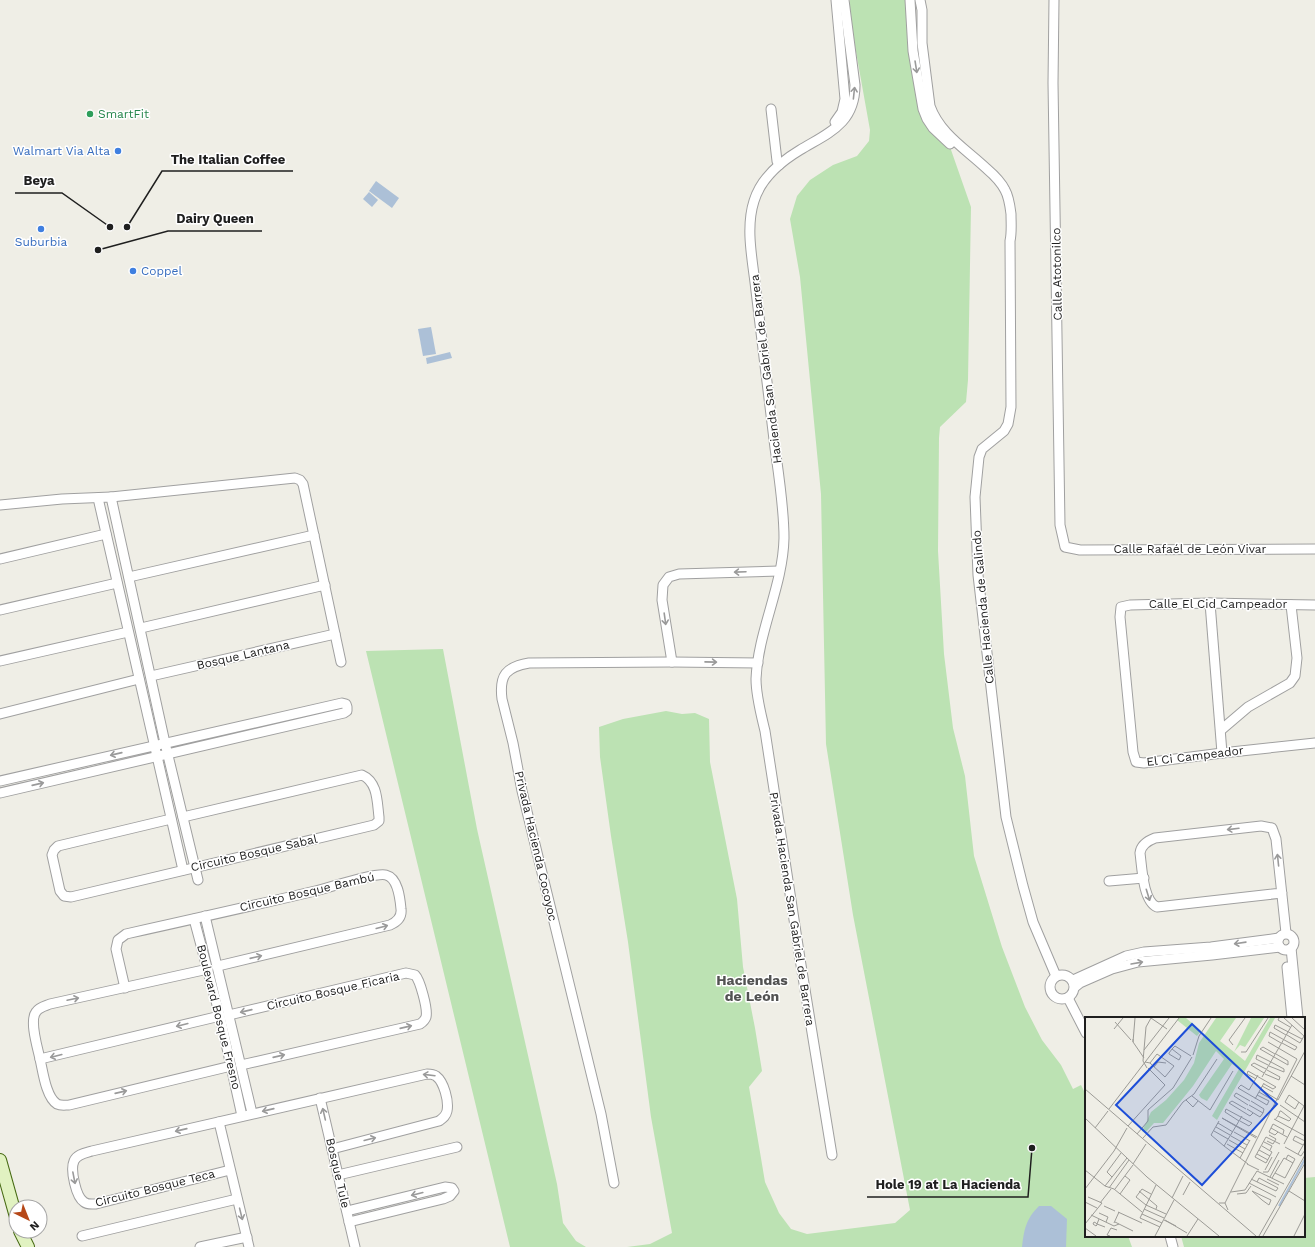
<svg xmlns="http://www.w3.org/2000/svg" width="1315" height="1247" font-family="'Work Sans',sans-serif">
<style>
.grass{fill:#bce2b3}
.water{fill:#acc0d7}
.lines{fill:none;stroke-linecap:round;stroke-linejoin:round}
.street-casing{stroke:#a0a0a0;stroke-width:11}
.secondary-casing{stroke:#466a12;stroke-width:14}
.street{stroke:#fff;stroke-width:9}
.secondary{stroke:#e1f2c1;stroke-width:12}
.oneway{stroke:#9a9a9a}
.leisure-dot{fill:#2e9e5b;stroke:#fff;stroke-width:1.5}
.shop-dot{fill:#3f7fe0;stroke:#fff;stroke-width:1.5}
.labels{text-anchor:middle;stroke-width:3;stroke-linejoin:round;paint-order:stroke}
.leisure-label{font-size:12px;fill:#27864d;stroke:#fff;text-anchor:start}
.shop-label{font-size:12px;fill:#366cbe;stroke:#fff;text-anchor:end}
.street-label{font-size:12px;fill:#1f1f1f;stroke:#fff}
.quarter-label{font-size:14px;font-weight:bold;fill:#525252;stroke:#fff}
.inset-river{fill:none;stroke:#acc0d7;stroke-width:2}
.inset-road{fill:none;stroke:#9c9b96;stroke-width:1}
.view{fill:#1d4ed8;fill-opacity:0.15;stroke:#1d4ed8;stroke-width:2}
.inset-edge{fill:none;stroke:#1f1f1f;stroke-width:2}
.leader{fill:none;stroke:#1f1f1f;stroke-width:1.5}
.callout-dot{fill:#1f1f1f;stroke:#fff;stroke-width:1.5}
.callout-label{font-size:13px;text-anchor:middle;font-weight:bold;fill:#1f1f1f;stroke:#fff;stroke-width:3;stroke-linejoin:round;paint-order:stroke}
</style>
<rect width="100%" height="100%" fill="#efeee6"/>
<g class="grass">
<path d="M 850,0 L 908,0 L 918,102 L 931,133 L 950,147 L 971,207 L 968,380 L 966,402 L 940,427 L 939,438 L 938,551 L 944,654 L 953,728 L 965,776 L 974,856 L 1002,947 L 1025,1007 L 1042,1040 L 1061,1065 L 1073,1089 L 1081,1085 L 1086,1095 L 1086,1236 L 1128,1236 L 1132,1247 L 627,1247 L 650,1244 L 672,1233 L 651,1117 L 628,942 L 611,836 L 600,757 L 599,727 L 623,719 L 666,711 L 682,714 L 695,713 L 709,719 L 710,762 L 737,899 L 743,967 L 755,1028 L 762,1071 L 749,1087 L 765,1182 L 779,1213 L 791,1229 L 807,1234 L 895,1223 L 910,1210 L 853,915 L 826,744 L 821,494 L 800,277 L 790,219 L 797,196 L 810,180 L 833,165 L 857,156 L 869,141 L 870,130 L 848,7 Z"/>
<path d="M 443,649 L 477,829 L 557,1184 L 563,1223 L 576,1241 L 586,1247 L 510,1247 L 366,651 Z"/>
<path d="M 1315,1177 L 1315,1247 L 1184,1247 L 1181,1236 L 1304,1236 L 1304,1178 Z"/>
</g>
<g class="water">
<path d="M 376,181 L 399,198 L 392,208 L 369,191 Z"/>
<path d="M 369,192 L 378,200 L 372,207 L 363,199 Z"/>
<path d="M 431,327 L 436,354 L 423,356 L 418,329 Z"/>
<path d="M 450,352 L 452,358 L 427,364 L 426,358 Z"/>
<path d="M 1039,1206 L 1051,1206 L 1067,1219 L 1066,1247 L 1022,1247 C 1024,1229 1026,1219 1039,1206 Z"/>
</g>
<g class="lines">
<g class="street-casing">
<g id="street">
<path d="M 910,0 L 913,51 L 923,109 L 927,119 L 933,128 L 950,144"/>
<path d="M 920,0 L 922,10 L 922,43 L 930,106 C 940,134 966,149 987,169 C 994,175 1001,182 1005,190 C 1009,197 1010,206 1011,214 C 1011,223 1012,232 1010,241 L 1011,407 L 1008,424 L 1004,431 L 982,449 L 979,457 L 975,497 L 978,575 L 1006,817 L 1023,886 L 1033,922 L 1056,976"/>
<path d="M 1054,0 L 1053,83 L 1060,525 L 1065,547 L 1080,550 L 1315,549"/>
<path d="M 771,109 L 777,161 L 779,165"/>
<path d="M 835,122 L 842,112 L 845,99 L 836,0"/>
<path d="M 111,497 L 295,478 L 300,480 L 303,484 L 341,662"/>
<path d="M 98,498 L 183,870"/>
<path d="M 0,505 L 62,499 L 111,497 L 165,743 L 198,880"/>
<path d="M 0,559 L 106,534"/>
<path d="M 129,577 L 314,535"/>
<path d="M 1210,603 L 1222,753"/>
<path d="M 1315,605 L 1210,603 L 1130,605 L 1121,607 L 1120,617 L 1133,752 L 1136,762 L 1144,763 L 1222,753 L 1315,743"/>
<path d="M 0,610 L 117,583"/>
<path d="M 141,628 L 325,585"/>
<path d="M 0,661 L 128,632"/>
<path d="M 672,662 L 662,600 L 663,585 L 669,577 L 679,574 L 779,571"/>
<path d="M 151,676 L 335,634"/>
<path d="M 0,714 L 139,679"/>
<path d="M 1221,730 L 1248,707 L 1290,683 L 1295,676 L 1297,658 L 1291,605"/>
<path d="M 0,781 L 342,703 L 346,704 L 347,707 L 347,711 L 344,713 L 0,793"/>
<path d="M 171,819 L 58,846 L 54,850 L 52,855 L 60,891 L 64,896 L 71,897 L 374,825 L 379,821 L 379,817 C 377,802 378,782 362,775 L 183,817"/>
<path d="M 1109,881 L 1144,878"/>
<path d="M 1282,893 L 1157,907 C 1143,901 1142,868 1140,853 C 1141,845 1147,841 1155,838 L 1261,826 L 1272,828 L 1276,839 L 1286,933"/>
<path d="M 205,916 L 252,1113"/>
<path d="M 194,919 L 220,1016 L 242,1116"/>
<circle cx="1286" cy="942" r="8"/>
<path d="M 1291,948 L 1298,1018"/>
<path d="M 1287,967 L 1292,1018"/>
<circle cx="1062" cy="987" r="12"/>
<path d="M 1073,980 L 1126,956 L 1144,952 L 1211,947 L 1279,938"/>
<path d="M 1075,987 L 1080,983 L 1112,969 L 1138,962 L 1212,955 L 1280,947"/>
<path d="M 125,988 L 116,949 L 118,940 L 126,934 C 189,920 252,906 315,891 C 328,888 376,872 386,875 C 398,878 400,898 401,909 C 402,917 397,922 390,925 L 218,966"/>
<path d="M 1068,998 L 1086,1033"/>
<path d="M 229,1015 L 406,973 L 415,975 C 420,980 428,1009 426,1017 C 425,1020 423,1022 420,1024 L 241,1065"/>
<path d="M 220,1016 L 40,1059 C 43,1072 46,1097 57,1104 C 61,1106 65,1105 69,1105 L 231,1066"/>
<path d="M 40,1059 C 38,1049 29,1021 36,1012 C 39,1007 45,1006 50,1004 L 208,969"/>
<path d="M 320,1098 L 355,1247"/>
<path d="M 219,1122 L 249,1247"/>
<path d="M 832,1155 L 801,965 L 765,731 C 761,714 756,696 756,679 C 758,631 783,586 784,538 C 784,508 779,477 775,448 C 769,395 762,343 756,291 C 753,262 745,229 754,201 C 761,178 780,162 800,150 C 828,133 855,124 855,85 L 844,0"/>
<path d="M 230,1170 L 96,1204 C 92,1204 88,1205 84,1202 C 76,1197 70,1170 74,1161 C 77,1154 85,1153 92,1151 L 427,1074 C 430,1074 433,1074 436,1076 C 444,1082 449,1101 447,1111 C 446,1116 443,1118 439,1121 L 332,1149"/>
<path d="M 338,1175 L 457,1147"/>
<path d="M 614,1183 L 601,1114 L 522,791 L 513,743 L 502,699 C 499,675 506,667 529,663 L 672,662 L 758,663"/>
<path d="M 347,1211 L 445,1187 L 452,1188 L 454,1191 L 450,1196 L 443,1199 L 349,1222"/>
<path d="M 82,1236 L 237,1199"/>
<path d="M 1170,1236 L 1173,1247"/>
<path d="M 200,1247 L 247,1237"/>
</g>
</g>
<g class="secondary-casing">
<g id="secondary">
<path d="M 0,1160 L 16,1217"/>
<path d="M 20,1231 L 28,1247"/>
</g>
</g>
<use href="#street" class="street"/>
<use href="#secondary" class="secondary"/>
</g>
<defs><path id="oneway-shaft" d="M-6 0H5M1.5-3L5.5 0L1.5 3" fill="none" stroke-width="1.6" stroke-linecap="round" stroke-linejoin="round"/></defs>
<g class="oneway">
<use href="#oneway-shaft" transform="translate(916 67) rotate(81)"/>
<use href="#oneway-shaft" transform="translate(854 93) rotate(-84)"/>
<use href="#oneway-shaft" transform="translate(740 572) rotate(178)"/>
<use href="#oneway-shaft" transform="translate(665 619) rotate(82)"/>
<use href="#oneway-shaft" transform="translate(711 662) rotate(1)"/>
<use href="#oneway-shaft" transform="translate(116 754) rotate(167)"/>
<use href="#oneway-shaft" transform="translate(38 784) rotate(-13)"/>
<use href="#oneway-shaft" transform="translate(1233 829) rotate(173)"/>
<use href="#oneway-shaft" transform="translate(1278 860) rotate(-96)"/>
<use href="#oneway-shaft" transform="translate(1148 895) rotate(73)"/>
<use href="#oneway-shaft" transform="translate(382 927) rotate(-15)"/>
<use href="#oneway-shaft" transform="translate(1240 943) rotate(172)"/>
<use href="#oneway-shaft" transform="translate(256 957) rotate(-13)"/>
<use href="#oneway-shaft" transform="translate(1137 963) rotate(-10)"/>
<use href="#oneway-shaft" transform="translate(73 999) rotate(-12)"/>
<use href="#oneway-shaft" transform="translate(246 1011) rotate(167)"/>
<use href="#oneway-shaft" transform="translate(182 1025) rotate(166)"/>
<use href="#oneway-shaft" transform="translate(406 1027) rotate(-13)"/>
<use href="#oneway-shaft" transform="translate(56 1056) rotate(166)"/>
<use href="#oneway-shaft" transform="translate(279 1056) rotate(-13)"/>
<use href="#oneway-shaft" transform="translate(429 1075) rotate(-173)"/>
<use href="#oneway-shaft" transform="translate(121 1092) rotate(-13)"/>
<use href="#oneway-shaft" transform="translate(268 1110) rotate(167)"/>
<use href="#oneway-shaft" transform="translate(324 1114) rotate(-103)"/>
<use href="#oneway-shaft" transform="translate(181 1130) rotate(167)"/>
<use href="#oneway-shaft" transform="translate(370 1139) rotate(-14)"/>
<use href="#oneway-shaft" transform="translate(74 1178) rotate(79)"/>
<use href="#oneway-shaft" transform="translate(417 1194) rotate(166)"/>
<use href="#oneway-shaft" transform="translate(241 1214) rotate(76)"/>
</g>
<circle class="leisure-dot" cx="90" cy="114" r="4"/>
<g class="shop-dot">
<circle cx="118" cy="151" r="4"/>
<circle cx="41" cy="229" r="4"/>
<circle cx="133" cy="271" r="4"/>
</g>
<g class="labels">
<g class="leisure-label">
<text x="98" y="118">SmartFit</text>
</g>
<g class="shop-label">
<text x="110" y="155">Walmart Via Alta</text>
<text x="41" y="246" text-anchor="middle">Suburbia</text>
<text x="141" y="275" text-anchor="start">Coppel</text>
</g>
<g class="street-label">
<text transform="translate(1057 274) rotate(-91)" y="4">Calle Atotonilco</text>
<text transform="translate(766 369) rotate(-97)" y="4">Hacienda San Gabriel de Barrera</text>
<text x="1190" y="553">Calle Rafaél de León Vivar</text>
<text x="1218" y="608">Calle El Cid Campeador</text>
<text transform="translate(983 607) rotate(-95)" y="4">Calle Hacienda de Galindo</text>
<text transform="translate(243 655) rotate(-13)" y="4">Bosque Lantana</text>
<text transform="translate(1195 756) rotate(-7)" y="4">El Ci Campeador</text>
<text transform="translate(536 846) rotate(77)" y="4">Privada Hacienda Cocoyoc</text>
<text transform="translate(254 853) rotate(-13)" y="4">Circuito Bosque Sabal</text>
<text transform="translate(307 892) rotate(-13)" y="4">Circuito Bosque Bambú</text>
<text transform="translate(792 909) rotate(81)" y="4">Privada Hacienda San Gabriel de Barrera</text>
<text transform="translate(333 991) rotate(-13)" y="4">Circuito Bosque Ficaria</text>
<text transform="translate(219 1017) rotate(76)" y="4">Boulevard Bosque Fresno</text>
<text transform="translate(338 1173) rotate(77)" y="4">Bosque Tule</text>
<text transform="translate(155 1188) rotate(-14)" y="4">Circuito Bosque Teca</text>
</g>
<g class="quarter-label">
<text x="752" y="985">Haciendas<tspan x="752" dy="16">de León</tspan></text>
</g>
</g>
<g transform="translate(1085 1017)">
<rect width="220" height="220" fill="#efeee6"/>
<path d="M 94,1 L 101,1 L 116,14 L 112,19 L 92,3 ZM 131,1 L 151,1 L 135,24 L 149,35 L 166,1 L 179,1 L 160,30 L 155,28 L 149,35 L 160,44 L 185,1 L 190,1 L 132,103 L 127,99 L 154,52 L 147,47 L 122,84 L 116,81 L 114,78 L 139,42 L 131,34 L 108,69 L 78,106 L 69,106 L 60,116 L 57,114 L 66,95 L 81,83 L 99,63 L 109,46 L 114,26 Z" fill="#bce2b3"/>
<path class="inset-river" d="M 194,189 L 220,142"/>
<path class="inset-road" d="M 66,1 L 82,12M 194,1 L 193,3 L 205,10M 199,1 L 219,19 L 215,26 L 202,18M 207,1 L 220,13M 30,5 L 46,23M 29,12 L 38,1M 201,18 L 189,11 L 190,8 L 217,22M 48,22 L 48,25 L 50,1M 48,25 L 59,41M 196,26 L 184,19 L 185,15 L 212,30 L 210,33 L 197,26M 148,28 L 144,23 L 160,1M 90,29 L 106,39M 87,32 L 96,39 L 94,43 L 84,37 L 84,36 L 87,32 L 90,29M 59,33 L 84,1M 156,35 L 161,35 L 183,1M 190,37 L 178,30 L 175,32 L 203,48 L 203,44 L 191,37M 108,38 L 114,19 L 126,1M 60,45 L 65,46 L 80,60 L 89,49 L 72,37 L 65,46M 183,48 L 171,42 L 172,38 L 186,45M 184,49 L 199,55 L 199,52 L 186,45M 69,50 L 73,45 L 81,46M 62,51 L 58,44 L 61,10 L 66,1M 179,56 L 166,48 L 169,46 L 181,52M 180,57 L 194,63 L 195,60 L 182,53M 206,59 L 220,68M 177,60 L 207,8M 171,62 L 162,57 L 163,54 L 191,70 L 188,72 L 179,67M 177,69 L 188,75M 0,72 L 171,219M 175,72 L 193,83 L 220,34M 164,73 L 156,68 L 153,71 L 182,88 L 184,84 L 172,78M 164,73 L 173,58M 174,75 L 186,82M 107,79 L 125,93 L 148,54M 170,82 L 179,66M 101,83 L 108,90 L 113,84M 214,85 L 210,92 L 200,85 L 204,78 L 211,83 L 219,89M 163,88 L 149,79 L 151,76 L 165,84M 164,88 L 178,96 L 179,92 L 166,84M 195,88 L 220,105M 24,92 L 94,1M 161,92 L 147,84 L 144,86 L 165,99 L 168,96M 162,92 L 175,100 L 178,96M 157,99 L 139,129 L 163,147M 0,101 L 62,160 L 134,219M 189,102 L 220,119M 190,103 L 193,99 L 195,94 L 196,94 L 206,102 L 204,104 L 193,99M 134,104 L 126,118 L 139,129M 154,104 L 140,95 L 141,92 L 167,106 L 164,109 L 155,104M 133,106 L 148,115M 43,109 L 80,68 L 63,51M 131,110 L 145,118M 10,111 L 23,94M 186,111 L 202,120M 129,114 L 143,122M 149,115 L 165,124M 193,115 L 190,118 L 184,115 L 188,107 L 199,113 L 198,117M 52,117 L 63,104 L 63,93 L 88,71 L 107,40M 146,119 L 162,128M 58,121 L 68,110 L 81,108 L 98,85 L 109,77 L 132,42M 171,121 L 137,101 L 172,120M 144,123 L 160,132M 182,124 L 188,127 L 191,122 L 184,118M 179,125 L 187,129 L 185,133M 142,127 L 158,136M 199,127 L 219,89M 177,129 L 187,135 L 181,146 L 170,140 L 181,120 L 195,127M 200,130 L 216,139 L 220,133M 174,133 L 185,139M 172,137 L 183,143M 213,137 L 220,125 L 220,124 L 210,119 L 208,123 L 218,128M 155,141 L 165,123M 48,147 L 61,127M 162,147 L 174,153M 0,153 L 20,169 L 29,172 L 57,195M 180,153 L 187,140M 178,155 L 183,155 L 194,135M 190,156 L 200,161 L 210,142 L 203,138 L 201,142M 27,160 L 22,155 L 36,136M 185,160 L 194,143M 187,161 L 199,141 L 208,146M 166,162 L 191,174 L 193,171 L 174,161 L 172,165M 182,162 L 194,168M 164,166 L 191,180M 71,168 L 55,201 L 75,210M 20,169 L 42,141M 24,171 L 44,143M 0,172 L 29,134 L 42,111M 30,172 L 48,148M 54,174 L 72,189 L 71,192M 167,174 L 186,183 L 184,188 L 177,183 ZM 204,174 L 220,184M 146,175 L 160,173 L 172,154 L 199,167M 35,177 L 45,163 L 40,159M 66,177 L 57,172 L 51,180 L 61,188 L 81,197M 152,177 L 161,176 L 166,169M 98,178 L 105,165M 87,181 L 98,159M 0,185 L 12,191M 15,186 L 26,172M 134,186 L 140,186 L 143,193M 140,186 L 212,42 L 183,25M 19,189 L 30,194M 59,192 L 79,201M 33,195 L 57,206M 14,196 L 23,200 L 21,205M 57,197 L 77,206M 6,198 L 29,209 L 34,207M 14,202 L 12,207 L 12,208 L 11,209 L 8,207 L 9,205 L 11,206 L 12,207 L 20,210M 79,203 L 91,209M 80,203 L 102,216M 30,205 L 48,214M 29,206 L 34,195M 0,207 L 17,186 L 3,180M 0,211 L 11,219M 25,219 L 22,218 L 26,211 L 32,213M 70,219 L 89,183M 102,219 L 113,202M 174,219 L 220,138M 178,219 L 220,146M 209,219 L 220,197"/>
<path class="view" d="M 107,7 L 192,87 L 117,168 L 31,88 Z"/>
<rect width="220" height="220" class="inset-edge"/>
</g>
<path class="leader" d="M127 227L162 171H293M110 227L62 193H15M98 250L168 231H262M1032 1148L1028 1197H867"/>
<g class="callout-dot">
<circle cx="127" cy="227" r="4"/>
<circle cx="110" cy="227" r="4"/>
<circle cx="98" cy="250" r="4"/>
<circle cx="1032" cy="1148" r="4"/>
</g>
<g class="callout-label">
<text x="228" y="164">The Italian Coffee</text>
<text x="39" y="185">Beya</text>
<text x="215" y="223">Dairy Queen</text>
<text x="948" y="1189">Hole 19 at La Hacienda</text>
</g>
<g transform="translate(28 1219) rotate(137)"><circle r="19" fill="#ffffff" stroke="#a5a5a5"/>
<path d="M0-3L7 15L0 10L-7 15Z" fill="#b64818"/>
<text y="-6" font-size="11" font-weight="bold" text-anchor="middle" fill="#1f1f1f">N</text>
</g>
</svg>
